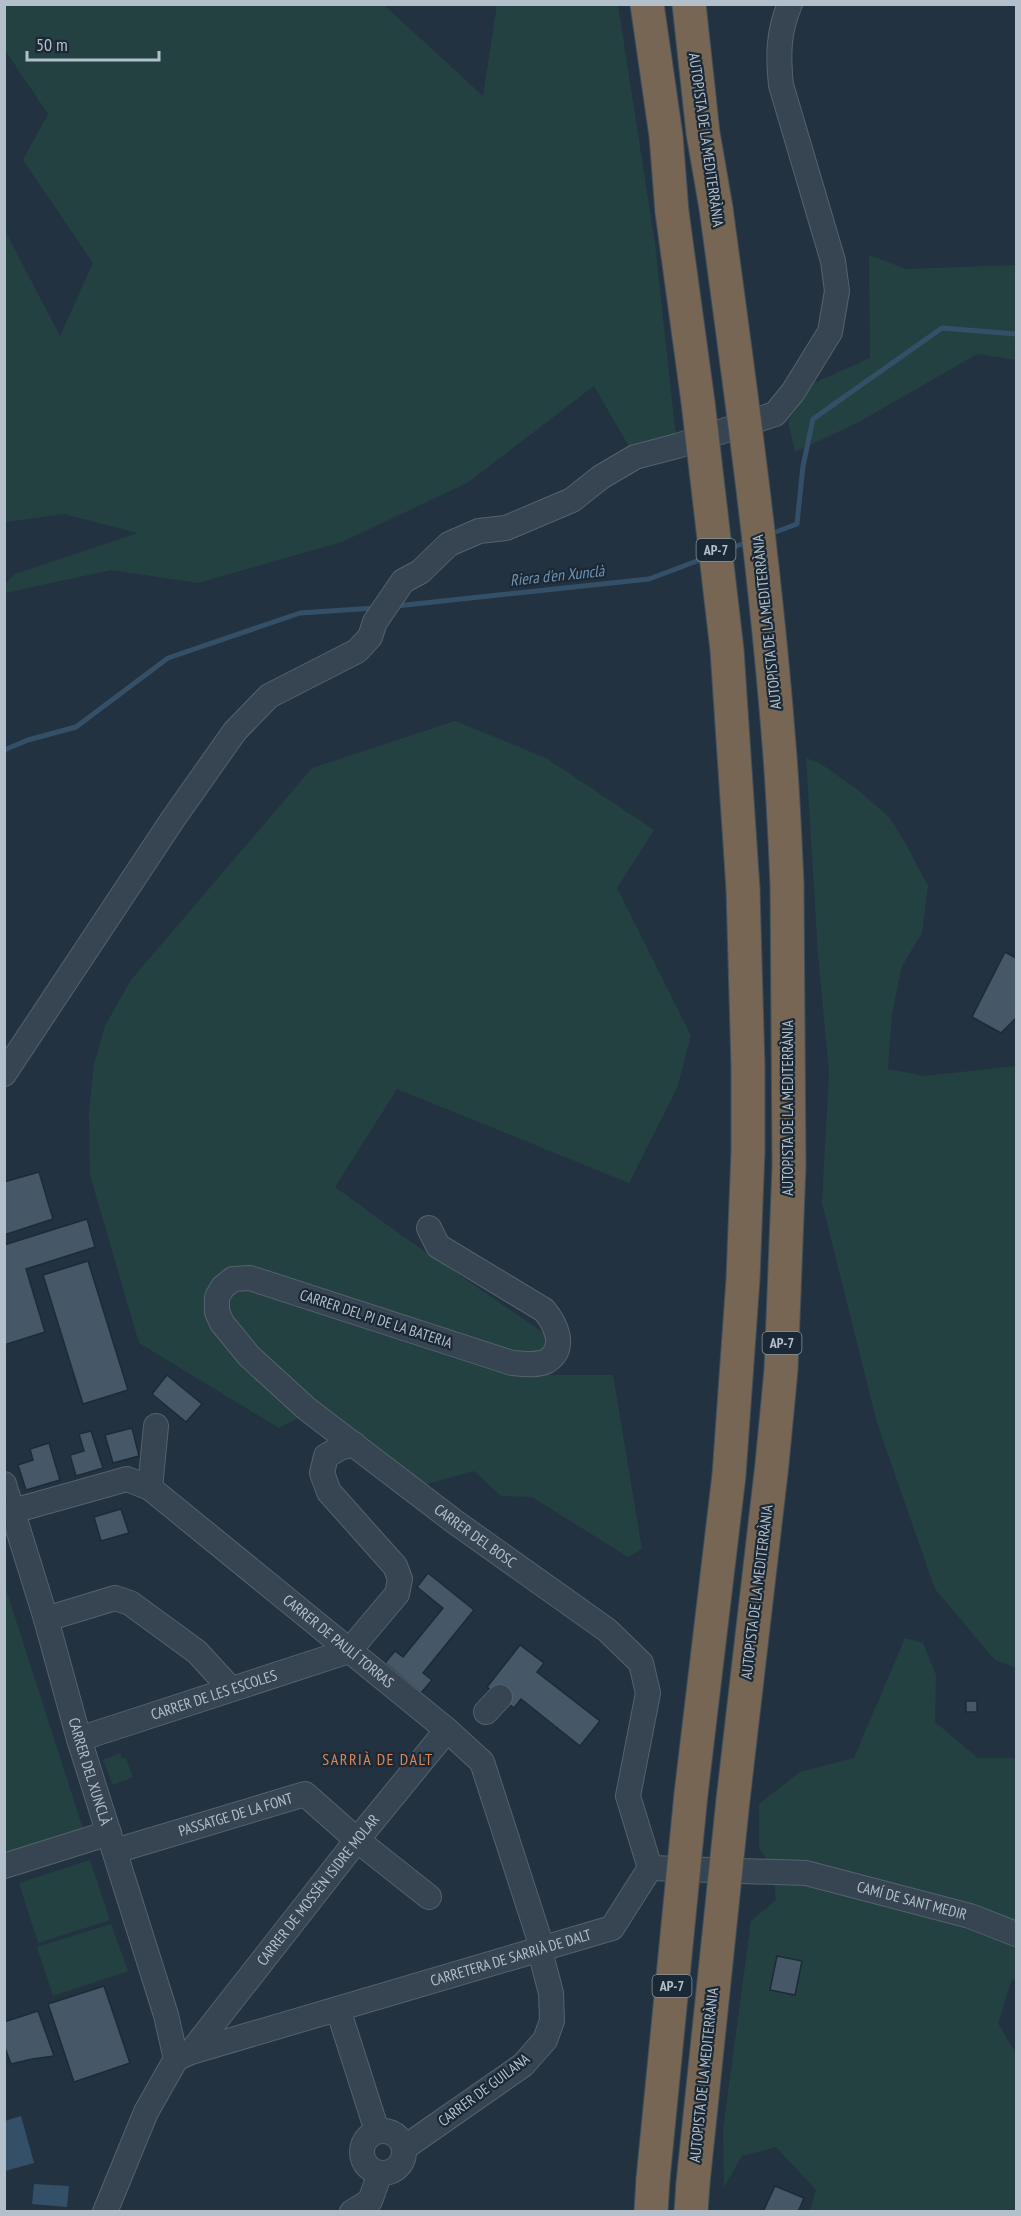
<svg xmlns="http://www.w3.org/2000/svg" width="1021" height="2216" font-family="'PT Sans Narrow',sans-serif">
<style>
.green{fill:#244142}
.water{fill:#345069}
.lines{fill:none;stroke-linecap:round;stroke-linejoin:round}
.stream{stroke:#345069;stroke-width:5}
.building{fill:#465867;stroke:#1d2b38;stroke-width:1.5}
.minor-casing{stroke:#55626e;stroke-width:26}
.highway-casing{stroke:#414f5b;stroke-width:35}
.minor{stroke:#374451;stroke-width:24}
.highway{stroke:#776653;stroke-width:33}
.highway-bridge-casing{stroke:#414f5b;stroke-width:35;stroke-linecap:butt}
.highway-bridge{stroke:#776653;stroke-width:33}
.labels{text-anchor:middle;stroke-width:4.5;stroke-linejoin:round;paint-order:stroke}
.shield{fill:#1b2936;stroke:#85929e;stroke-width:1.5}
.shield-label{font-size:14px;font-weight:bold;fill:#b3bfcb}
.street-label{font-size:15px;fill:#b3bfcb;stroke:#1b2936}
.water-label{font-size:16px;font-style:italic;fill:#7093b1;stroke:#1b2936}
.neighbourhood-label{font-size:16px;letter-spacing:1.5px;fill:#df875a;stroke:#1b2936}
</style>
<rect width="100%" height="100%" fill="#223241"/>
<g class="green">
<path d="M 5,5 L 384,5 L 483,96 L 497,5 L 618,5 L 655,244 L 677,446 L 635,457 L 594,386 L 467,483 L 342,542 L 198,583 L 111,570 L 5,593 L 5,584 L 15,574 L 138,533 L 64,514 L 5,522 L 4,229 L 60,336 L 93,263 L 23,160 L 48,114 L 5,50 Z"/>
<path d="M 869,255 L 906,269 L 1016,265 L 1016,360 L 977,354 L 859,422 L 795,452 L 788,421 L 814,383 L 870,358 Z"/>
<path d="M 455,721 L 546,758 L 654,830 L 617,888 L 691,1036 L 677,1088 L 629,1183 L 397,1089 L 335,1187 L 404,1237 L 548,1336 L 545,1375 L 613,1375 L 642,1549 L 628,1557 L 532,1497 L 501,1496 L 474,1471 L 423,1485 L 320,1406 L 279,1428 L 139,1343 L 90,1175 L 89,1111 L 94,1064 L 105,1026 L 131,980 L 312,768 Z"/>
<path d="M 806,758 L 821,764 L 859,791 L 890,818 L 908,848 L 928,886 L 922,933 L 902,966 L 892,1013 L 888,1069 L 924,1076 L 1016,1066 L 1016,1668 L 995,1660 L 935,1589 L 877,1423 L 822,1203 L 829,1072 L 818,954 Z"/>
<path d="M 4,1583 L 84,1832 L 4,1858 Z"/>
<path d="M 905,1638 L 923,1643 L 936,1675 L 935,1722 L 978,1758 L 1016,1758 L 1016,1980 L 1012,1979 L 998,2023 L 1016,2054 L 1016,2211 L 810,2211 L 816,2190 L 776,2147 L 742,2156 L 724,2187 L 723,2130 L 751,1921 L 776,1900 L 773,1868 L 759,1848 L 759,1804 L 800,1772 L 854,1758 Z"/>
<path d="M 120,1753 L 122,1758 L 126,1758 L 133,1777 L 113,1785 L 103,1760 Z"/>
<path d="M 90,1860 L 110,1920 L 38,1943 L 19,1883 Z"/>
<path d="M 111,1924 L 128,1971 L 53,1996 L 37,1947 Z"/>
</g>
<g class="water">
<path d="M 21,2116 L 34,2163 L 5,2171 L 5,2121 Z"/>
<path d="M 34,2184 L 69,2186 L 67,2207 L 32,2204 Z"/>
</g>
<g class="lines">
<g class="stream">
<path d="M 770,534 L 797,524 L 803,466 L 813,419 L 942,328 L 1016,334"/>
<path d="M 725,550 L 748,542"/>
<path d="M 396,606 L 649,579 L 705,558"/>
<path d="M 4,750 L 28,740 L 76,727 L 168,658 L 300,613 L 375,608"/>
</g>
</g>
<g class="building">
<path d="M 1005,952 L 1016,958 L 1016,1018 L 1001,1033 L 972,1017 Z"/>
<path d="M 39,1172 L 53,1219 L 4,1235 L 4,1182 Z"/>
<path d="M 87,1219 L 95,1247 L 26,1269 L 45,1332 L 4,1345 L 4,1245 Z"/>
<path d="M 88,1261 L 128,1390 L 83,1404 L 43,1275 Z"/>
<path d="M 167,1375 L 202,1404 L 186,1422 L 152,1394 Z"/>
<path d="M 132,1428 L 139,1456 L 113,1463 L 105,1435 Z"/>
<path d="M 91,1431 L 103,1468 L 76,1476 L 70,1455 L 84,1451 L 79,1434 Z"/>
<path d="M 49,1443 L 60,1480 L 26,1490 L 18,1465 L 33,1460 L 30,1449 Z"/>
<path d="M 121,1509 L 129,1533 L 101,1541 L 94,1517 Z"/>
<path d="M 428,1573 L 474,1610 L 423,1673 L 432,1680 L 421,1693 L 385,1663 L 395,1651 L 403,1657 L 443,1608 L 417,1587 Z"/>
<path d="M 520,1645 L 544,1663 L 537,1672 L 600,1721 L 580,1746 L 521,1699 L 514,1708 L 487,1687 Z"/>
<rect x="966" y="1701" width="11" height="11"/>
<path d="M 777,1956 L 802,1961 L 795,1995 L 770,1990 Z"/>
<path d="M 104,1986 L 130,2063 L 74,2082 L 48,2004 Z"/>
<path d="M 38,2011 L 54,2056 L 32,2059 L 11,2064 L 4,2045 L 4,2022 Z"/>
<path d="M 775,2186 L 804,2198 L 798,2212 L 763,2212 Z"/>
</g>
<g class="lines">
<g class="minor-casing">
<g id="minor">
<path d="M 4,1074 L 173,819 L 235,731 L 269,696 L 357,651 L 370,637 L 375,622 L 403,581 L 420,572 L 449,544 L 479,531 L 506,528 L 572,500 L 601,477 L 635,457 L 677,446 L 775,414 L 793,392 L 830,332 L 837,291 L 833,261 L 781,85 C 778,56 778,32 790,4"/>
<path id="s1" d="M 429,1228 L 438,1246 L 544,1310 C 555,1323 568,1348 547,1361 C 537,1366 523,1364 512,1363 L 250,1278 L 233,1279 L 223,1287 L 217,1297 L 217,1312 L 222,1323 L 249,1356 L 307,1409 L 455,1522 L 607,1630 L 641,1663 L 648,1693 L 628,1796 L 650,1868"/>
<path id="s2" d="M 4,1484 L 46,1619 L 79,1739 L 166,2015 L 176,2059"/>
<path d="M 150,1488 L 156,1426"/>
<path id="s3" d="M 13,1511 L 127,1479 L 150,1488 L 447,1730 L 482,1762 L 540,1941 L 540,1951 L 551,1993 L 552,2021 L 545,2040 L 523,2065 L 404,2148"/>
<path d="M 46,1619 L 115,1598 L 130,1603 L 197,1652 L 231,1689"/>
<path d="M 349,1651 L 397,1594 L 400,1579 L 395,1566 L 329,1492 L 322,1473 L 326,1456 L 340,1448 L 354,1444"/>
<path d="M 486,1712 L 500,1697"/>
<path id="s4" d="M 79,1739 L 349,1651"/>
<path id="s5" d="M 115,1851 L 305,1794 L 357,1840 L 429,1897"/>
<path d="M 4,1866 L 109,1833"/>
<path d="M 338,2009 L 377,2131"/>
<path id="s6" d="M 191,2052 L 357,1840 L 447,1730"/>
<path id="s7" d="M 176,2059 L 191,2052 L 612,1928 L 650,1868 L 806,1873 L 970,1916 L 1016,1934"/>
<circle cx="383" cy="2152" r="21"/>
<path d="M 105,2212 L 146,2112 L 176,2059"/>
<path d="M 352,2212 L 370,2201 L 380,2173"/>
</g>
</g>
<g class="highway-casing">
<g id="highway">
<path d="M 647,4 L 666,136 L 672,212"/>
<path d="M 689,4 L 703,133 L 716,208"/>
<path d="M 691,1794 L 729,1475 L 743,1279 L 748,1151 L 748,1067 L 743,889"/>
<path d="M 733,1800 L 772,1464 L 781,1370 L 789,1166 L 787,884"/>
<path d="M 651,2212 L 653,2179"/>
<path d="M 691,2212 L 693,2183"/>
</g>
</g>
<use href="#minor" class="minor"/>
<use href="#highway" class="highway"/>
<g class="highway-bridge-casing">
<g id="highway-bridge">
<path d="M 716,208 C 740,386 765,564 779,744 C 783,791 785,838 787,884"/>
<path d="M 672,212 L 698,402 L 727,650 L 743,889"/>
<path d="M 653,2179 L 691,1794"/>
<path d="M 693,2183 L 733,1800"/>
</g>
</g>
<use href="#highway-bridge" class="highway-bridge"/>
</g>
<g class="labels">
<g class="shield">
<rect x="696.5" y="539" width="39" height="22" rx="4.5"/>
<rect x="762.5" y="1332" width="39" height="22" rx="4.5"/>
<rect x="652.5" y="1975" width="39" height="22" rx="4.5"/>
</g>
<g class="shield-label">
<text x="716" y="555">AP-7</text>
<text x="782" y="1348">AP-7</text>
<text x="672" y="1991">AP-7</text>
</g>
<g class="street-label">
<text transform="translate(706 140) rotate(82)" y="5">AUTOPISTA DE LA MEDITERRÀNIA</text>
<text transform="translate(767 622) rotate(-96)" y="5">AUTOPISTA DE LA MEDITERRÀNIA</text>
<text transform="translate(788 1108) rotate(-90)" y="5">AUTOPISTA DE LA MEDITERRÀNIA</text>
<text transform="translate(376 1319) rotate(18)" y="5">CARRER DEL PI DE LA BATERIA</text>
<text dy="5" stroke="none"><textPath href="#s1" startOffset="914">CARRER DEL BOSC</textPath></text>
<text transform="translate(757 1592) rotate(-83)" y="5">AUTOPISTA DE LA MEDITERRÀNIA</text>
<text dy="5" stroke="none"><textPath href="#s3" startOffset="386">CARRER DE PAULÍ TORRAS</textPath></text>
<text dy="5" stroke="none"><textPath href="#s4" startOffset="142">CARRER DE LES ESCOLES</textPath></text>
<text dy="5" stroke="none"><textPath href="#s2" startOffset="300">CARRER DEL XUNCLÀ</textPath></text>
<text dy="5" stroke="none"><textPath href="#s5" startOffset="126">PASSATGE DE LA FONT</textPath></text>
<text dy="5" stroke="none"><textPath href="#s6" startOffset="206">CARRER DE MOSSÈN ISIDRE MOLAR</textPath></text>
<text dy="5" stroke="none"><textPath href="#s7" startOffset="792">CAMÍ DE SANT MEDIR</textPath></text>
<text dy="5" stroke="none"><textPath href="#s7" startOffset="350">CARRETERA DE SARRIÀ DE DALT</textPath></text>
<text transform="translate(704 2075) rotate(-84)" y="5">AUTOPISTA DE LA MEDITERRÀNIA</text>
<text transform="translate(484 2090) rotate(-37)" y="5">CARRER DE GUILANA</text>
</g>
<g class="water-label">
<text transform="translate(557 575) rotate(-6)" y="6">Riera d'en Xunclà</text>
</g>
<g class="neighbourhood-label">
<text x="378" y="1765">SARRIÀ DE DALT</text>
</g>
</g>
<rect width="1021" height="2216" fill="none" stroke="#b3bfcb" stroke-width="12"/>
<path d="M27 51v9h132v-9" fill="none" stroke="#b3bfcb" stroke-width="3"/>
<text x="36" y="51" font-size="18" fill="#b3bfcb" stroke="#1b2936" stroke-width="4.5" paint-order="stroke">50 m</text>
</svg>
